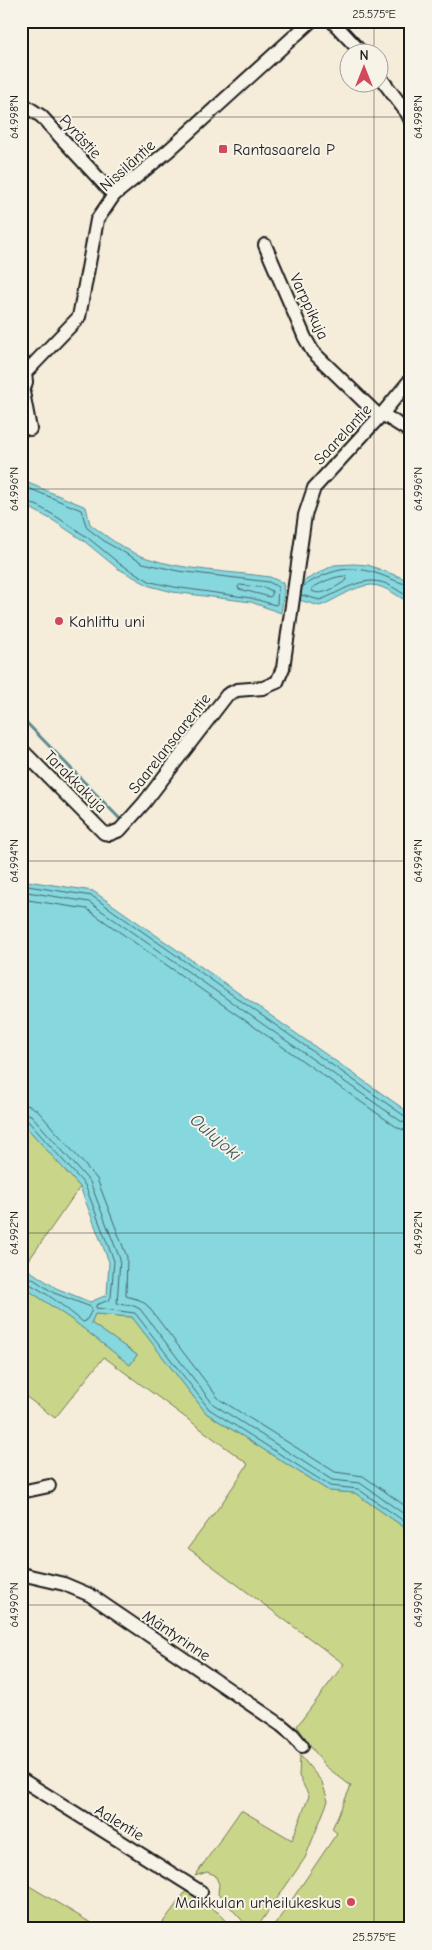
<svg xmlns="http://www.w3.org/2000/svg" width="432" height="1950" font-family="'Comic Neue',sans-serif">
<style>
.green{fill:#c9d68a;stroke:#727953}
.water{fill:#86d7de;stroke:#5c8c90}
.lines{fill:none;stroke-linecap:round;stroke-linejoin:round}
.shore{stroke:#46676a;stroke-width:1}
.stream{stroke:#5c8c90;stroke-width:3}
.minor-casing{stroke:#1c1c1c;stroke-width:16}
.minor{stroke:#f7f3e8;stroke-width:12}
.ticks{fill:none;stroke:#1c1c1c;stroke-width:1;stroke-opacity:0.45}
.poi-dot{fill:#d1495b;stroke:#f7f3e8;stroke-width:2}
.labels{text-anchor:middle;stroke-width:4;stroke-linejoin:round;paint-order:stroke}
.street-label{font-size:16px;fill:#1c1c1c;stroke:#f7f3e8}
.poi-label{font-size:16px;fill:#1c1c1c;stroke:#f7f3e8;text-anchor:start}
.water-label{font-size:18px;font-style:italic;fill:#3c5456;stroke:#f7f3e8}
.neatline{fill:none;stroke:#1c1c1c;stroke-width:2}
.ticks-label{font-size:12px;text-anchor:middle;fill:#1c1c1c}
</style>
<rect width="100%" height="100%" fill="#f6ecda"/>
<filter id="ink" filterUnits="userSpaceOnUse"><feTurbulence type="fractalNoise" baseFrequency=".02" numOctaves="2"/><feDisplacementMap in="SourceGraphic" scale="10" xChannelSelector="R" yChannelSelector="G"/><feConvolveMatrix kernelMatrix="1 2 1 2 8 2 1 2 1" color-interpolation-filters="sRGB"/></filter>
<g filter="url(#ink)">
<g class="green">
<path d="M 21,1121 L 80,1187 L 24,1267 L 21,1265 Z"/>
<path d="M 21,1285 L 75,1322 L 130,1365 L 137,1355 L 91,1323 L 95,1314 L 132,1317 L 206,1413 L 329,1491 L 355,1493 L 411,1532 L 411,1929 L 272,1929 L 337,1833 L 332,1829 L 351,1786 L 324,1765 L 297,1726 L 344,1664 L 188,1548 L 222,1503 L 248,1464 L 104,1357 L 55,1418 L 21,1393 Z"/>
<path d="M 300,1755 L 322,1782 L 328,1801 L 305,1858 L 256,1929 L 250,1929 L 218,1894 L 219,1884 L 215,1875 L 207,1872 L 195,1876 L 241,1810 L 292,1840 L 309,1796 L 299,1776 Z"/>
<path d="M 21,1881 L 101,1929 L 21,1929 Z"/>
<path d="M 186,1891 L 219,1913 L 234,1929 L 158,1929 Z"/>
</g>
<g class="water">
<path d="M 21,480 L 86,507 L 90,524 C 107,537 127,552 147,558 C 186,571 229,571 270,577 L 283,583 L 284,593 L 281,613 L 251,602 L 173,592 L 150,586 L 117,568 L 84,541 L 54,521 L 21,503 Z"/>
<path d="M 354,564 L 368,565 L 411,581 L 411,604 C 400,598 385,585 371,585 C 353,586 336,600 320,606 L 299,600 L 300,583 L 334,565 Z"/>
<path d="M 21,880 L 93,891 L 411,1114 L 411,1532 L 355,1493 L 329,1491 L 206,1413 L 132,1317 L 95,1314 L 91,1323 L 137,1355 L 130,1365 L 75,1322 L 21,1285 L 21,1265 L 56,1288 L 90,1302 L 107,1295 L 109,1262 L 80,1187 L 21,1121 Z"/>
</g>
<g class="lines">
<g class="shore">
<path d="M 21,485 L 81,510 L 87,528 L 107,543 L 143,563 L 178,571 L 269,582 L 278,587 L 277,604 L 275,605 L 251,598 L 174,587 L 151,582 L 120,564 L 87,537 L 57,517 L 38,506 L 21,499"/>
<path d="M 346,576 L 347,580 C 337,586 323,597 312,591 L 312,588 C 323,582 334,576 346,576 Z"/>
<path d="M 240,585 L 266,588 L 272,591 L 272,595 L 270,597 L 239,589 L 238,587 Z"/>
<path d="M 302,587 C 330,570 349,563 381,575 C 390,578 401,584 411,585"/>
<path d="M 301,595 L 320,600 C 342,592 362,574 387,584 C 395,588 403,594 411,598"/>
<path d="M 21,885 L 92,896 L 406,1117 L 411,1118"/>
<path d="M 21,891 L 89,902 L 402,1122 L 411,1124"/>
<path d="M 21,899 L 87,909 L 398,1128 L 411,1132"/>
<path d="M 21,1104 L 30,1106 L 37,1110 L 97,1179 L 127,1257 L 126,1296 L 140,1300 L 147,1305 L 219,1399 L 335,1472 L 363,1476 L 411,1510"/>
<path d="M 21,1112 L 31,1115 L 90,1182 L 120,1259 L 117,1304 L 134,1306 L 140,1309 L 213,1404 L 332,1480 L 360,1483 L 411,1519"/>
<path d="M 21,1118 L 27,1120 L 85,1185 L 114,1261 L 111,1297 L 109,1300 L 96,1305 L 96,1308 L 135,1313 L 209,1409 L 330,1486 L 358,1489 L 411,1526"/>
<path d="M 21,1271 L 54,1293 L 91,1307 L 92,1310 L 86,1321 L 83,1322 C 71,1312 35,1283 21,1281"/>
</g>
<path class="stream" d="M 21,717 L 121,820"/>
<g class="minor-casing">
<g id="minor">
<path d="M 332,21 L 361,52"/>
<path d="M 380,77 L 407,113 L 411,121"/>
<path d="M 21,103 L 41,116 L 114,195"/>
<path d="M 265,245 L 305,338 L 313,352 L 379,416"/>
<path d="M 382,414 L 411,432"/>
<path d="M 30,429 L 23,392 L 26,382 L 25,373 L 79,317 L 97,220 L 114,195 L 168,151 L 311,21"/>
<path d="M 21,749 L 104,833 L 110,834 L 120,830 L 144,803 L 227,695 L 237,690 L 263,688 L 277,682 L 283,668 L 305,515 L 314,488 L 382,414 L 411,379"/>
<path d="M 21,1492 L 49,1486"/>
<path d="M 21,1574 L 64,1584 L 90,1595 L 281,1725 L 293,1735 L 302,1746"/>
<path d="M 21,1779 L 201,1892"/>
</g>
</g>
<use href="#minor" class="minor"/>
</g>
</g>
<path class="ticks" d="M 374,21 L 374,52M 374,82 L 374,1929M 21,117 L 411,117M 21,489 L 411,489M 21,861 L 411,861M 21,1233 L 411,1233M 21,1605 L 411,1605"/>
<g class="poi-dot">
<rect x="218" y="144" width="10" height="10" rx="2.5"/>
<circle cx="59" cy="621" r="5"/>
<circle cx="351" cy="1902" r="5"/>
</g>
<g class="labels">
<g class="street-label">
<text transform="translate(81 136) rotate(47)" y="6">Pyrästie</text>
<text transform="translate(127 165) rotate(-42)" y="6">Nissiläntie</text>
<text transform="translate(310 306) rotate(65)" y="6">Varppikuja</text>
<text transform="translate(342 434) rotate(-47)" y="6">Saarelantie</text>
<text transform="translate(169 743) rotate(-52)" y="6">Saarelansaarentie</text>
<text transform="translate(76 781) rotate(45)" y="6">Tarakkakuja</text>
<text transform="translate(177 1635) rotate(34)" y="6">Mäntyrinne</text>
<text transform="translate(120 1822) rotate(32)" y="6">Aalentie</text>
</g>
<g class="poi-label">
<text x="233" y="155">Rantasaarela P</text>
<text x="69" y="627">Kahlittu uni</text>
<text x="341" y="1908" text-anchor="end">Maikkulan urheilukeskus</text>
</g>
<g class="water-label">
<text transform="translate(216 1137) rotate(41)" y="6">Oulujoki</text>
</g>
</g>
<rect width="432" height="1950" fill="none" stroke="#f7f3e8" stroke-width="55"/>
<g transform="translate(364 68)"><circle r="24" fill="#f7f3e8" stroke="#9f9d96"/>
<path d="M0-4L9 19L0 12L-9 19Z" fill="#d1495b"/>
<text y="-8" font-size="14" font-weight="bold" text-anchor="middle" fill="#1c1c1c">N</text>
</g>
<rect x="28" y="28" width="376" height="1894" class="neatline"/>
<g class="ticks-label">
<text x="374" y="18">25.575°E</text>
<text transform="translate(14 117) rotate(-90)" y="4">64.998°N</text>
<text transform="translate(418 117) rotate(-90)" y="4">64.998°N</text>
<text transform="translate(14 489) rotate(-90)" y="4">64.996°N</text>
<text transform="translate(418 489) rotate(-90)" y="4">64.996°N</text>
<text transform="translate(14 861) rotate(-90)" y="4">64.994°N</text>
<text transform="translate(418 861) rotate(-90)" y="4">64.994°N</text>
<text transform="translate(14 1233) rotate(-90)" y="4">64.992°N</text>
<text transform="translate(418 1233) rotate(-90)" y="4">64.992°N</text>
<text transform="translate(14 1605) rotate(-90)" y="4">64.990°N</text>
<text transform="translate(418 1605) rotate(-90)" y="4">64.990°N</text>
<text x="374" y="1941">25.575°E</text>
</g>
</svg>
